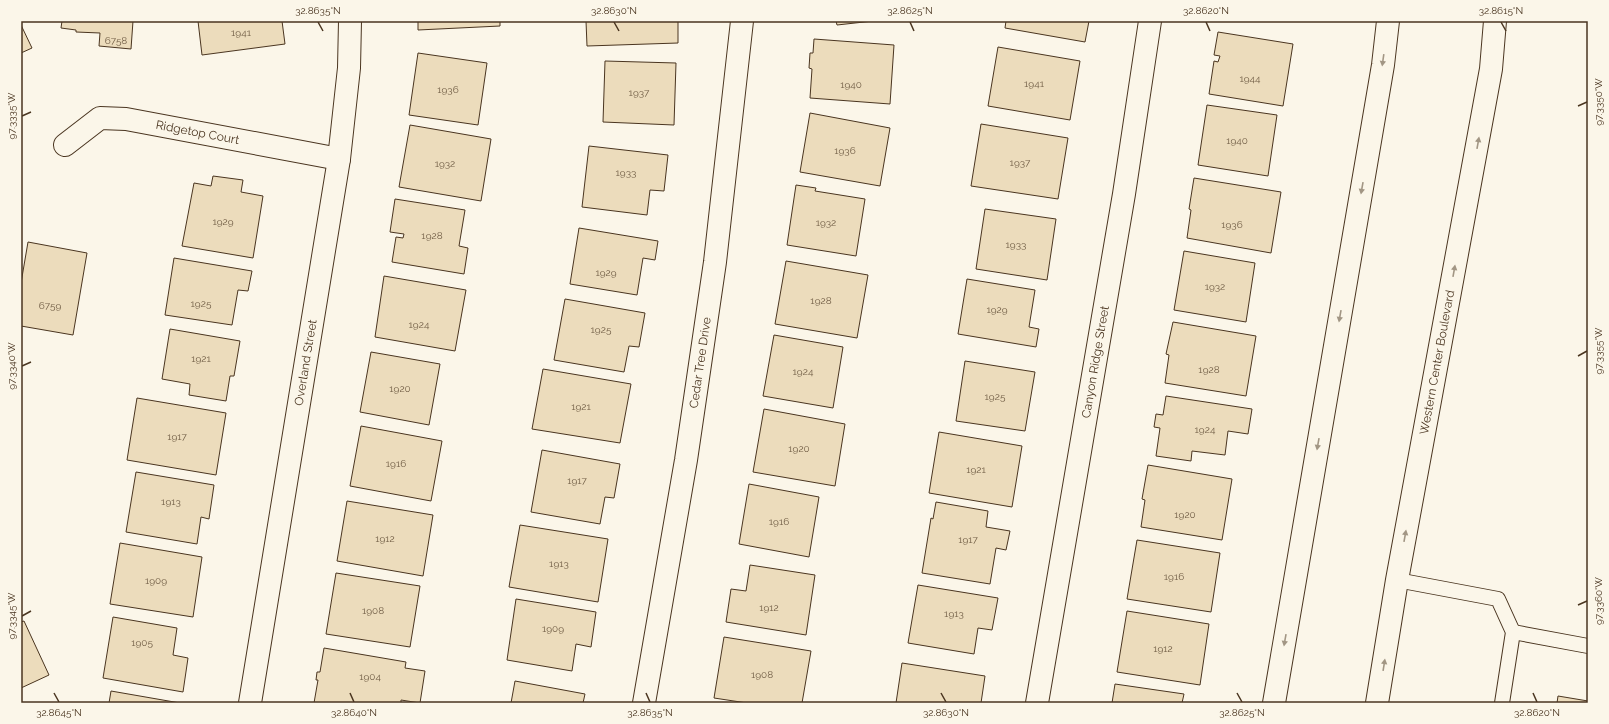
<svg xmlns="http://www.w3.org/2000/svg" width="1609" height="724" font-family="Raleway,sans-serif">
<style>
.building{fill:#ecdcbc;stroke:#4a3520}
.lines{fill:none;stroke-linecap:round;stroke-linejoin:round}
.lane-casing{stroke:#4a3520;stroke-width:16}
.street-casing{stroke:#4a3520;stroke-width:24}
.secondary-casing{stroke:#4a3520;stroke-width:24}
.lane{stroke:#fbf6e9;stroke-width:14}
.street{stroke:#fbf6e9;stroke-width:22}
.secondary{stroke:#fbf6e9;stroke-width:22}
.oneway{fill:#a29684}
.ticks{fill:none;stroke:#4a3520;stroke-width:1.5}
.labels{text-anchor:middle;stroke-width:3;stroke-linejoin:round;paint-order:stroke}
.number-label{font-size:10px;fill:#725f47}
.street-label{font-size:12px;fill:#4a3520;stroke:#fbf6e9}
.neatline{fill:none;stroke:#4a3520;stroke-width:1.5}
.ticks-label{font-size:10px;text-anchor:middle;fill:#4a3520}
</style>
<rect width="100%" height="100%" fill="#fbf6e9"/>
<g class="building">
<path d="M 62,21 L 133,21 L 131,49 L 99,46 L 100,33 L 76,32 L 76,30 L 61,28 Z"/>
<path d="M 198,21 L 282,21 L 285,44 L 202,55 Z"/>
<path d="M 418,21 L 500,21 L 500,26 L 418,30 Z"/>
<path d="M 586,21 L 678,21 L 678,43 L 587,46 Z"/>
<path d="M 836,21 L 873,21 L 837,25 Z"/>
<path d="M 1006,21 L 1089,21 L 1085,42 L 1005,28 Z"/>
<path d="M 21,25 L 32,48 L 21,53 Z"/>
<path d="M 1218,32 L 1293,44 L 1283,106 L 1209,94 L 1214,61 L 1218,62 L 1220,56 L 1214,55 Z"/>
<path d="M 814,39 L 894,45 L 890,104 L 810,98 L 812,69 L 809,68 L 810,53 L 813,53 Z"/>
<path d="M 998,47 L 1080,61 L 1070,120 L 988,106 Z"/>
<path d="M 418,53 L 487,63 L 478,125 L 409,115 Z"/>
<path d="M 605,61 L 676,63 L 674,125 L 603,122 Z"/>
<path d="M 1207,105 L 1277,115 L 1268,176 L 1198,165 Z"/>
<path d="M 810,113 L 890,128 L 880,186 L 800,172 Z"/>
<path d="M 981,124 L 1068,138 L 1058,199 L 971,186 Z"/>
<path d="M 410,125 L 491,139 L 481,201 L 399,187 Z"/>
<path d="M 589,146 L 668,155 L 664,191 L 650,190 L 647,215 L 582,207 Z"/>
<path d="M 213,176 L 243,180 L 241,192 L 263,196 L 253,258 L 182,246 L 194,183 L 211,186 Z"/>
<path d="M 1194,178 L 1281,192 L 1271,253 L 1187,238 L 1191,210 L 1189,209 Z"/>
<path d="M 796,185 L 816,188 L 815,191 L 865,199 L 856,256 L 787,245 Z"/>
<path d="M 395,199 L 465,210 L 459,246 L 468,248 L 464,274 L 392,262 L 396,237 L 403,238 L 404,234 L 390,232 Z"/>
<path d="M 985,209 L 1056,219 L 1047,280 L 976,269 Z"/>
<path d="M 579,228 L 658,241 L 655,260 L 643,258 L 637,295 L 570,284 Z"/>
<path d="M 28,242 L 87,253 L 73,335 L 21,326 L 21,283 Z"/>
<path d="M 1184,251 L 1255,263 L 1246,322 L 1174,310 Z"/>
<path d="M 174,258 L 252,271 L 248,291 L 238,290 L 232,325 L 165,315 Z"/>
<path d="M 786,261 L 868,275 L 857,338 L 775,324 Z"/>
<path d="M 384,276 L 466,290 L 455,351 L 375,337 Z"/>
<path d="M 967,279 L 1035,290 L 1029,327 L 1039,329 L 1036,347 L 958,334 Z"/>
<path d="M 565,299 L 645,313 L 639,347 L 629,346 L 624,372 L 554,360 Z"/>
<path d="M 1173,322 L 1256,336 L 1246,396 L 1165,383 L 1169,355 L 1166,354 Z"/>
<path d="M 170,329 L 240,341 L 234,376 L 230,376 L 226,401 L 189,395 L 190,384 L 162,379 Z"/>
<path d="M 774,335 L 843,347 L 833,408 L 763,396 Z"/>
<path d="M 371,352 L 440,364 L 429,425 L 360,412 Z"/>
<path d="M 965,361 L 1035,372 L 1025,431 L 956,421 Z"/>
<path d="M 543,369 L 631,384 L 620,443 L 532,429 Z"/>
<path d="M 1166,396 L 1252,409 L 1248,434 L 1228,431 L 1225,455 L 1192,451 L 1191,461 L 1156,456 L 1160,428 L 1154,427 L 1156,414 L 1163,415 Z"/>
<path d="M 137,398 L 226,413 L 216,475 L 127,460 Z"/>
<path d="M 764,409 L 845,424 L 835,486 L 753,472 Z"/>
<path d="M 361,426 L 442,441 L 431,501 L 350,486 Z"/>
<path d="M 939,432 L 1022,446 L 1012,507 L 929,493 Z"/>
<path d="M 542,450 L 620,464 L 614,498 L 605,497 L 600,524 L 531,512 Z"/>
<path d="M 1148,465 L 1232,479 L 1222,540 L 1141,527 L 1145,500 L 1142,499 Z"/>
<path d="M 136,472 L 214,485 L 209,519 L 201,517 L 197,544 L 126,532 Z"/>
<path d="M 749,484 L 819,497 L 809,557 L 739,544 Z"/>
<path d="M 347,501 L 433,515 L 423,576 L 337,561 Z"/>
<path d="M 936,502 L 988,511 L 986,527 L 1010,531 L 1006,550 L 996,548 L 990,584 L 922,573 L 931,518 L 933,519 Z"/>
<path d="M 520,525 L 608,539 L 598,602 L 509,587 Z"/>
<path d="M 1137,540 L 1220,553 L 1211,612 L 1127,599 Z"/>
<path d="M 120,543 L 202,557 L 193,617 L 110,604 Z"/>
<path d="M 750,565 L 815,575 L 806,635 L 726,622 L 731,589 L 746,591 Z"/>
<path d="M 336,573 L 420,586 L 410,647 L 326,634 Z"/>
<path d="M 918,585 L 998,598 L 992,630 L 978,628 L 974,654 L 908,643 Z"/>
<path d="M 516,599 L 596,612 L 591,647 L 576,644 L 572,671 L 507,660 Z"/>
<path d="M 1127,611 L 1209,624 L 1200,685 L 1117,672 Z"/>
<path d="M 113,617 L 177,628 L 173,655 L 188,658 L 183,692 L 103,678 Z"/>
<path d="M 24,621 L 49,675 L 21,688 L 21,622 Z"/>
<path d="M 724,637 L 811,651 L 802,703 L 747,703 L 714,698 Z"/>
<path d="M 324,648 L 406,662 L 405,668 L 425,671 L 420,703 L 401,700 L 401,703 L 314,703 L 318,680 L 316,680 L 317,672 L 320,672 Z"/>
<path d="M 902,663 L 985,676 L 981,703 L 896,703 Z"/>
<path d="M 515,681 L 585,694 L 583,703 L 511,703 Z"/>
<path d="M 1115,684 L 1184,694 L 1182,703 L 1112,703 Z"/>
<path d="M 111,691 L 180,703 L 109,703 Z"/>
<path d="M 1558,696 L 1588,701 L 1588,703 L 1557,703 Z"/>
</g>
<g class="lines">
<g class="lane-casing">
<g id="lane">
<path d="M 1397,580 L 1498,599 L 1513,632 L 1502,703"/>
<path d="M 1513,632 L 1588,646"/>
</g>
</g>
<g class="street-casing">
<g id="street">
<path id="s1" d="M 65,145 L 100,118 L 126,119 L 339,159"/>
<path id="s2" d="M 250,703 L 339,159 L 349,68 L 350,21"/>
<path id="s3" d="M 644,703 L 686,460 L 715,262 L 742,21"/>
<path id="s4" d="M 1037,703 L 1124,194 L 1150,21"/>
</g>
</g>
<g class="secondary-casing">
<g id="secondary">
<path d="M 1274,703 L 1383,65 L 1388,21"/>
<path id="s5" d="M 1377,703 L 1397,580 L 1491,69 L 1495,21"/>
</g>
</g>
<use href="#lane" class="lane"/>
<use href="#street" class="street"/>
<use href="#secondary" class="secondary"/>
</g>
<defs><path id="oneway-solid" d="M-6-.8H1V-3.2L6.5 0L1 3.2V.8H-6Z"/></defs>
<g class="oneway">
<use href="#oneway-solid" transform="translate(1383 60) rotate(98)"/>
<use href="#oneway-solid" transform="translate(1478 143) rotate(-80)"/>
<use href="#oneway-solid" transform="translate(1362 188) rotate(100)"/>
<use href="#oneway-solid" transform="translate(1454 271) rotate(-80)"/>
<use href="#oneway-solid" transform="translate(1340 316) rotate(100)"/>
<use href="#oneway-solid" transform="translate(1318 444) rotate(100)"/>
<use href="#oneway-solid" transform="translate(1405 536) rotate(-80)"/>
<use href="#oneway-solid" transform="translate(1285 640) rotate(100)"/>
<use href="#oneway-solid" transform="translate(1384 665) rotate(-81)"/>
</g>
<path class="ticks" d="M 318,22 L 323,31M 614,22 L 619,31M 910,22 L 914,31M 1206,22 L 1210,31M 1501,22 L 1506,31M 1578,106 L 1587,102M 22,116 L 31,112M 1578,356 L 1587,351M 22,366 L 31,362M 1578,605 L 1587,601M 22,616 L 31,611M 54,693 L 59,702M 350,693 L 354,702M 646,693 L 650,702M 941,693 L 946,702M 1237,693 L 1242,702M 1533,693 L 1537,702"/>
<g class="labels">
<g class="number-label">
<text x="241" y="36">1941</text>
<text x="116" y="44">6758</text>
<text x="1250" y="82">1944</text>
<text x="1034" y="87">1941</text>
<text x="851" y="88">1940</text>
<text x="448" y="93">1936</text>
<text x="639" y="96">1937</text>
<text x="1237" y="144">1940</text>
<text x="845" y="154">1936</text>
<text x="1020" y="166">1937</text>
<text x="445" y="167">1932</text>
<text x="626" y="176">1933</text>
<text x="223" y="225">1929</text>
<text x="826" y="226">1932</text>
<text x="1232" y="228">1936</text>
<text x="432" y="239">1928</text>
<text x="1016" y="248">1933</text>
<text x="606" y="276">1929</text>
<text x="1215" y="290">1932</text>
<text x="821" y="304">1928</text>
<text x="201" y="307">1925</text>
<text x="50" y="309">6759</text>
<text x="997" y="313">1929</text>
<text x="419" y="328">1924</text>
<text x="601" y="333">1925</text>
<text x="201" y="362">1921</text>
<text x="1209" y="373">1928</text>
<text x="803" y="375">1924</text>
<text x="400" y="392">1920</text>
<text x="995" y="400">1925</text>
<text x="581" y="410">1921</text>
<text x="1205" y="433">1924</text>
<text x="177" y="440">1917</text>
<text x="799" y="452">1920</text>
<text x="396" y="467">1916</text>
<text x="976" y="473">1921</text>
<text x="577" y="484">1917</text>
<text x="171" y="505">1913</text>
<text x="1185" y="518">1920</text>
<text x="779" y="525">1916</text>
<text x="385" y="542">1912</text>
<text x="968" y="543">1917</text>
<text x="559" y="567">1913</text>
<text x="1174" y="580">1916</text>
<text x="156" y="584">1909</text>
<text x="769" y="611">1912</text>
<text x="373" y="614">1908</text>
<text x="954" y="617">1913</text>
<text x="553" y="632">1909</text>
<text x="142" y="646">1905</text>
<text x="1163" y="652">1912</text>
<text x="762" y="678">1908</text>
<text x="370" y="680">1904</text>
</g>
<g class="street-label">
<text dy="4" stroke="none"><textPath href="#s1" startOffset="143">Ridgetop Court</textPath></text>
<text dy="4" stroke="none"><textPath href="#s4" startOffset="346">Canyon Ridge Street</textPath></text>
<text dy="4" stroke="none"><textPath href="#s5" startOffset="346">Western Center Boulevard</textPath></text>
<text dy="4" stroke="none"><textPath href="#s2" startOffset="345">Overland Street</textPath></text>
<text dy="4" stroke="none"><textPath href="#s3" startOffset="345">Cedar Tree Drive</textPath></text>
</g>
</g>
<rect width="1609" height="724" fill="none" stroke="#fbf6e9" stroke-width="44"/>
<rect x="22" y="22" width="1565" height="680" class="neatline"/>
<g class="ticks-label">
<text x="318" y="14">32.8635°N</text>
<text x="614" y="14">32.8630°N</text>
<text x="910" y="14">32.8625°N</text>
<text x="1206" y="14">32.8620°N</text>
<text x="1501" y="14">32.8615°N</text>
<text transform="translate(1598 102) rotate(-90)" y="4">97.3350°W</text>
<text transform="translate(11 116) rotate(-90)" y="4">97.3335°W</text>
<text transform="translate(1598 351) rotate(-90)" y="4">97.3355°W</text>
<text transform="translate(11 366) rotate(-90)" y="4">97.3340°W</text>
<text transform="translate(1598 601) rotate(-90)" y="4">97.3360°W</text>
<text transform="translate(11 616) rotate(-90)" y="4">97.3345°W</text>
<text x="59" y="716">32.8645°N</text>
<text x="354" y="716">32.8640°N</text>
<text x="650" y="716">32.8635°N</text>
<text x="946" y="716">32.8630°N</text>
<text x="1242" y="716">32.8625°N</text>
<text x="1537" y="716">32.8620°N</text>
</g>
</svg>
